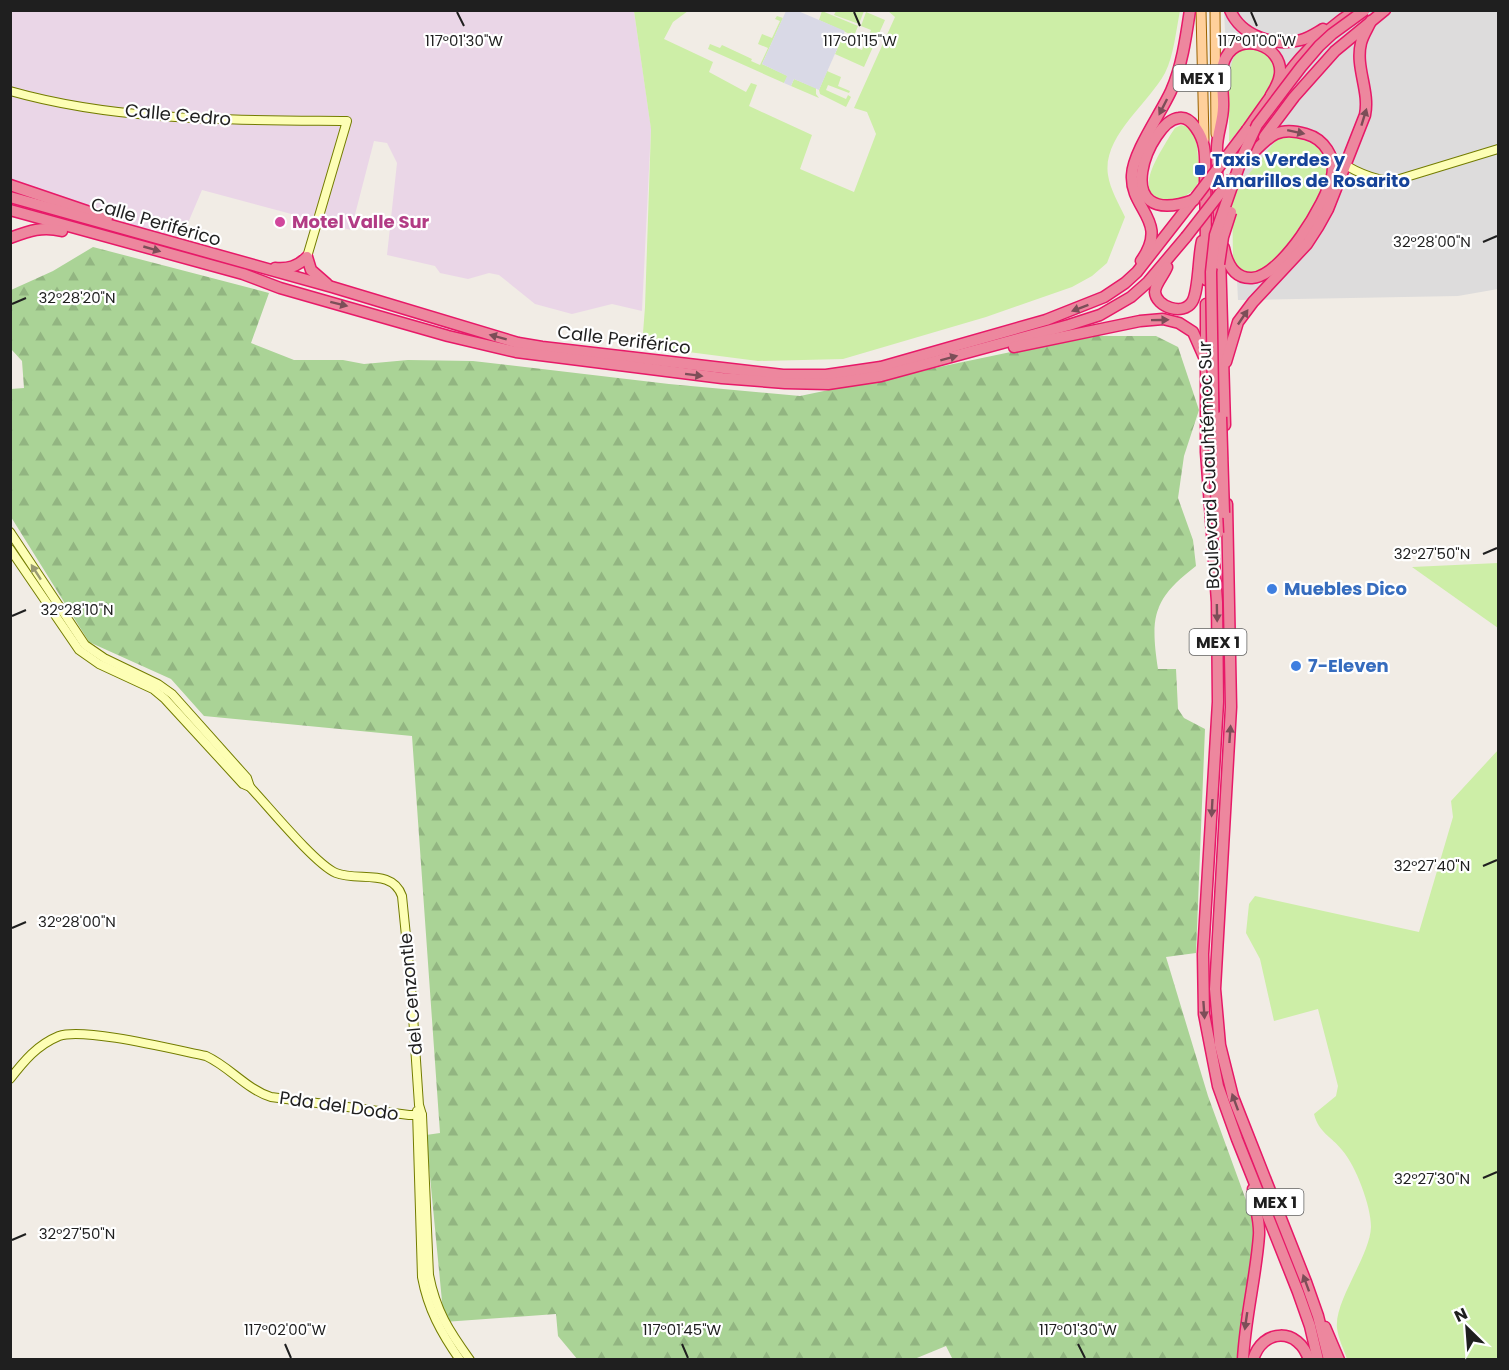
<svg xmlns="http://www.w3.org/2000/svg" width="1509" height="1370" font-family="Poppins,sans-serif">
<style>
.residential{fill:#dddcdc}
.industrial{fill:#ead6e7}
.grass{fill:#cdeea7}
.forest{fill:url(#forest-firs)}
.plaza{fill:#d9d9e6}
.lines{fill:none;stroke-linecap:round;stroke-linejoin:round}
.secondary-casing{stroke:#737c00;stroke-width:10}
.primary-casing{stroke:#9a6100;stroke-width:11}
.highway-casing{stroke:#e71968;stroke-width:13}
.secondary{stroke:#fdfeb5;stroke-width:8}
.primary{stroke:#ffd09b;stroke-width:9}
.highway{stroke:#ed879e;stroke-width:10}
.highway-bridge-casing{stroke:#e71968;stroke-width:13;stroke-linecap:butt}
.highway-bridge{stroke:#ed879e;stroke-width:10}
.oneway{fill:#7c4e58}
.oneway2{fill:#999a72}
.ticks{fill:none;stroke:#1f1f1f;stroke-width:2}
.transit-dot{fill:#1a4fb4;stroke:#fff;stroke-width:2}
.hotel-dot{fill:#d1479c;stroke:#fff;stroke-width:2}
.shop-dot{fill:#3f7fe0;stroke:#fff;stroke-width:2}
.labels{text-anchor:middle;stroke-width:4.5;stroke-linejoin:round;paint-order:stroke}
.shield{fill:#fff;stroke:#626262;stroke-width:1.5}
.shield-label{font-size:16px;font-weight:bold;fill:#1f1f1f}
.street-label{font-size:18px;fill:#1f1f1f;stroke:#fff}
.transit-label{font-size:18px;font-weight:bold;fill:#164399;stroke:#fff;text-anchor:start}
.hotel-label{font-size:18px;font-weight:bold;fill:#b23c85;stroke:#fff;text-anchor:start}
.shop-label{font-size:18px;font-weight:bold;fill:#366cbe;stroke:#fff;text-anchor:start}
.ticks-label{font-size:15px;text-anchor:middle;fill:#1f1f1f;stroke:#fff;stroke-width:4.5;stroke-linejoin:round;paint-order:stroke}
</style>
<defs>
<pattern id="forest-firs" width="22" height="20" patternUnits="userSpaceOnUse" patternTransform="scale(1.5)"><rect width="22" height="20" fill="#aad396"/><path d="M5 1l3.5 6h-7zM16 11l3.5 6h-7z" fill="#92b581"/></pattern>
</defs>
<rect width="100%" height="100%" fill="#f1ece5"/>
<path class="residential" d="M 1224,11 L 1498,11 L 1498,289 L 1458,296 L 1238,300 Z"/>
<path class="industrial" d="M 10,11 L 634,11 L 651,128 L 642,311 L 612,304 L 572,314 L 535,304 L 499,275 L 489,273 L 468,279 L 440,273 L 435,266 L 387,255 L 397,163 L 387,143 L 374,141 L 351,230 L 202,190 L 182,237 L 133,227 L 115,217 L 11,180 Z"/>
<g class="grass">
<path d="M 634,11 L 688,11 L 673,22 L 664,39 L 713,62 L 709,72 L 746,92 L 751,83 L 757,85 L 749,106 L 812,135 L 800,169 L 854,192 L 876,134 L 867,112 L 854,108 L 895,17 L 888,11 L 1180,11 C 1176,30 1174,55 1165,73 C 1148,104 1102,137 1108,175 C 1110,189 1119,204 1125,217 L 1107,263 L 1092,276 L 1072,287 L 986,317 L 843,359 L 758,361 L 642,346 L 645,307 L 651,129 Z"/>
<path d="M 822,11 L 858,26 L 854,36 L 819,20 Z"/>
<path d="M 836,11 L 864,10 L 864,11 L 859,24 L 834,15 Z"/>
<path d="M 866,12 L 885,20 L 864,67 L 835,54 L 844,34 L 852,38 L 849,45 L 862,50 L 871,30 L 861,26 Z"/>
<path d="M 777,16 L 783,18 L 762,64 L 788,76 L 784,83 L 708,49 L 710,44 L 720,48 L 722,45 L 752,59 L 751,61 L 760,65 L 768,48 L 758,44 L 762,34 L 772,38 L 780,21 L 775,19 Z"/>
<path d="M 1250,47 L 1272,55 L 1277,69 L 1269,94 L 1229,142 C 1230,123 1226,72 1234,57 C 1238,51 1244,49 1250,47 Z"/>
<path d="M 827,71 L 841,77 L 838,86 L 850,91 L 849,93 L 828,85 L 826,90 L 846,99 L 848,95 L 851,97 L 846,107 L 820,94 L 819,90 Z"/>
<path d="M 794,79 L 816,88 L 816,94 L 819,98 L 791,86 Z"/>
<path d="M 1181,125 L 1189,127 C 1197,137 1197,145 1198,157 C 1199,164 1201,175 1199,181 C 1187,207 1146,208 1149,181 C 1150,167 1164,146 1171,134 L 1175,128 Z"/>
<path d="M 1286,136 C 1360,146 1318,210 1290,244 C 1284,251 1278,259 1271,265 C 1262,274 1248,275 1237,269 L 1233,256 L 1232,198 L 1235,191 L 1278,138 Z"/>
<path d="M 1498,563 L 1498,628 L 1412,567 Z"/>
<path d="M 1498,750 L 1498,1359 L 1347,1359 C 1344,1350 1338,1338 1337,1328 C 1334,1301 1370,1256 1371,1227 C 1371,1206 1356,1166 1342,1150 C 1331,1136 1319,1133 1314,1114 L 1336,1096 L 1338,1086 L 1318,1009 L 1274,1021 L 1260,959 L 1246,933 L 1249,904 L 1255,896 L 1419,932 L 1453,817 L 1451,801 Z"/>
</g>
<path class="forest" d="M 93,247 L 269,293 L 251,343 L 294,360 L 343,360 L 364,364 L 408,360 L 473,361 L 669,384 L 800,396 L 1088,336 L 1156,336 L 1178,347 L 1199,410 L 1184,456 L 1178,498 L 1193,540 L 1196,566 C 1153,599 1150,616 1158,669 L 1176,669 L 1178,709 L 1184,718 L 1205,729 L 1196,953 L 1166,957 L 1208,1096 L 1258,1233 L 1245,1359 L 953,1360 L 946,1346 L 912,1360 L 578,1360 L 558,1336 L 556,1314 L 444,1322 L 426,1135 L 440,1133 L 412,736 L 204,716 L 171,679 L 89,642 L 11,517 L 11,389 L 24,388 L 22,361 L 11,349 L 11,290 L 53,271 Z"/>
<path class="plaza" d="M 786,11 L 798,11 L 845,31 L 819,90 L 794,79 L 791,86 L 784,83 L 787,76 L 762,64 Z"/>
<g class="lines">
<g class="secondary-casing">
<g id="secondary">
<path d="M 10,91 C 119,122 235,120 347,121 L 307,257"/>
<path d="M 1330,155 C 1348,168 1371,180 1393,181 L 1498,149"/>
<path d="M 10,532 L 85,645 L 104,658 L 158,684 L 172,694 L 247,778 L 250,787"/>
<path d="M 10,549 L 79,650 L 99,664 L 153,689 L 165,699 L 243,784 L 250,787 C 268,806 315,864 336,873 C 358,882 392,868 402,896 L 411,986 L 419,1105 L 422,1115 L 429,1275 C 436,1311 449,1331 470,1360"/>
<path d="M 10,1079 C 24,1061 37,1045 59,1036 C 84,1027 176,1050 206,1056 C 230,1067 246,1089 271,1097 L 409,1115 L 422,1115"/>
<path d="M 417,1111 L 422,1277 C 428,1309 441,1333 460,1360"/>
</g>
</g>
<g class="primary-casing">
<g id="primary">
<path d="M 1201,10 L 1204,140"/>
<path d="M 1215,10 L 1216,134"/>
</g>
</g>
<g class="highway-casing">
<g id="highway">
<path d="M 1230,10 C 1241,36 1274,47 1301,40 C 1309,38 1316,33 1323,29"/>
<path d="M 1247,130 C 1279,85 1307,40 1356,10"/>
<path d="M 1264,137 L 1294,97 L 1335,51 L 1385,10"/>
<path d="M 10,185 L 107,218"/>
<path d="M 10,197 L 332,287 L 518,343 L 542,347 L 783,375 L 826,375 L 881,367 L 1046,320 L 1104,297 L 1125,283 L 1137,272 L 1194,199"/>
<path d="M 1194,200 C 1105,231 1150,120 1179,118 C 1192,116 1202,136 1204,147 C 1206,158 1205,172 1205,183 C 1206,215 1206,248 1206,280"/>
<path d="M 10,210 L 243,274 L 280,288 L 448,336 L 516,352 L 722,378 L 785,383 L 828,384 L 881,376 L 1069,325 L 1100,315 L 1131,297 L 1148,282 L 1186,237"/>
<path d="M 1219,221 C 1219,197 1216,172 1217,148 C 1217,134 1223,121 1223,107 C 1224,93 1218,70 1226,57 C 1240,31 1283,45 1280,74 C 1279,82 1275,89 1271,95"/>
<path d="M 10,238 C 29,231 42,226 62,231"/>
<path d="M 1224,248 C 1227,263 1234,279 1252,278 C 1282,276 1326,203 1332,176 C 1336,157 1324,139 1306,134 C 1276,125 1268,138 1248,158"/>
<path d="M 1220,255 L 1225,425"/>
<path d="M 1141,261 C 1170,220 1130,210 1132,175 C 1133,152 1161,113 1171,91 C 1182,66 1186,37 1190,10"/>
<path d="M 1167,267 C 1164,275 1155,284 1155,292 C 1156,307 1183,316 1192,302 C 1199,291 1198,257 1202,241"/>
<path d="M 275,268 C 288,269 297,267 307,257 L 311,270 L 327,284"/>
<path d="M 1206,304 L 1206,452 L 1217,602 L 1218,702 L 1203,954 L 1204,1014 L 1218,1086 L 1237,1139 L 1298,1292 L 1310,1326 L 1318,1360"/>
<path d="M 1014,347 L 1140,321 L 1163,319 L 1179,323 L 1193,332 L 1204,357"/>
<path d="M 1226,362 L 1238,322 L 1253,302 L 1307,244 L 1318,227 L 1328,209 L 1365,115 C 1370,91 1355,67 1361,43 C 1363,35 1368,28 1371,21"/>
<path d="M 1227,504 L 1231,707 L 1215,989 L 1220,1045 L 1233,1097 L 1306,1282 L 1318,1316 L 1329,1360"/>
<path d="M 1325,1327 L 1339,1360"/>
<path d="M 1243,1360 C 1245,1318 1256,1277 1259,1235 C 1260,1220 1254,1204 1253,1189"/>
<path d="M 1253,1360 C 1262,1328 1299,1327 1309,1360"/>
</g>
</g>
<use href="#secondary" class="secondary"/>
<use href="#primary" class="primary"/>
<use href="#highway" class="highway"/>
<g class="highway-bridge-casing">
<g id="highway-bridge">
<path d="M 1196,197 L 1247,130"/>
<path d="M 1186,237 L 1232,178"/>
<path d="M 1219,264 L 1223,237 L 1231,212"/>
<path d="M 1221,417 L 1224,513"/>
<path d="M 1218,533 L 1214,451 L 1211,272 L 1215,235 L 1243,155 L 1257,125 L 1301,67 L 1319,46 L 1332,34 L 1365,10"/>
</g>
</g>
<use href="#highway-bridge" class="highway-bridge"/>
</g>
<defs><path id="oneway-solid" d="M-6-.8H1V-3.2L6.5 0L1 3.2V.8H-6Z" transform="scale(1.5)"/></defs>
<g class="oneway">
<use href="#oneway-solid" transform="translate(1163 107) rotate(117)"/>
<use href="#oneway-solid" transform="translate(1364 117) rotate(-73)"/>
<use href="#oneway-solid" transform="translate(1296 132) rotate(12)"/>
<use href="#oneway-solid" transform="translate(152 249) rotate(16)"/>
<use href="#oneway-solid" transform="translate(339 304) rotate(14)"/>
<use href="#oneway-solid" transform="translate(1080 308) rotate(159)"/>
<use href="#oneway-solid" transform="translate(1243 317) rotate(-56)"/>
<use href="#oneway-solid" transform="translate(1160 320) rotate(-1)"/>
<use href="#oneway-solid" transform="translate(498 337) rotate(-165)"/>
<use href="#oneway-solid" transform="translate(949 358) rotate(-15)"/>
<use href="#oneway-solid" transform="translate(694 375) rotate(7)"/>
<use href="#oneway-solid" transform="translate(1217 613) rotate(89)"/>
<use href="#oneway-solid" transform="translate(1230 734) rotate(-86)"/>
<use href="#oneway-solid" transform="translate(1212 808) rotate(93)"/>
<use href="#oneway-solid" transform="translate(1204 1010) rotate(86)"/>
<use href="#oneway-solid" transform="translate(1235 1102) rotate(-110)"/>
<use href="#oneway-solid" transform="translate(1306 1283) rotate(-110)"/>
<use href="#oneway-solid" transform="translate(1246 1321) rotate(98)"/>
</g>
<use class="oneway2" href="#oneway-solid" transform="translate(36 572) rotate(-123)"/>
<path class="ticks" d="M 457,12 L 464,26M 854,12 L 860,26M 1251,12 L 1257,26M 1483,242 L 1497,236M 12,304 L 26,298M 1483,554 L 1497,548M 12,616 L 26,610M 1483,866 L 1497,860M 12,928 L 26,922M 1483,1178 L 1497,1172M 12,1240 L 26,1234M 285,1344 L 291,1358M 682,1344 L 688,1358M 1078,1344 L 1085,1358"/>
<rect class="transit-dot" x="1194" y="164" width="12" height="12" rx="3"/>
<circle class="hotel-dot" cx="280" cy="222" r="6"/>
<g class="shop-dot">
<circle cx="1272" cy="589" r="6"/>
<circle cx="1296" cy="666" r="6"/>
</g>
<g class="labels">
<g class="shield">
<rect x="1173.5" y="65" width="57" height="26" rx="4.5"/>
<rect x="1189.5" y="629" width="57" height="26" rx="4.5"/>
<rect x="1246.5" y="1189" width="57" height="26" rx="4.5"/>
</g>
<g class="shield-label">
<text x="1202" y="84">MEX 1</text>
<text x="1218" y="648">MEX 1</text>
<text x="1275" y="1208">MEX 1</text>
</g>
<g class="street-label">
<text transform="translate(178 115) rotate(5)" y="6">Calle Cedro</text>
<text transform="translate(156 222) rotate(16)" y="6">Calle Periférico</text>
<text transform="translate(624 340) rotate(7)" y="6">Calle Periférico</text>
<text transform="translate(1209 465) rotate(-92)" y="6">Boulevard Cuauhtémoc Sur</text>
<text transform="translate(411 994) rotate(-95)" y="6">del Cenzontle</text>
<text transform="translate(339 1106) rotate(8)" y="6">Pda del Dodo</text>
</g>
<g class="transit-label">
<text x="1212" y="166">Taxis Verdes y<tspan x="1212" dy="21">Amarillos de Rosarito</tspan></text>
</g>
<g class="hotel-label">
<text x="292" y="228">Motel Valle Sur</text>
</g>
<g class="shop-label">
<text x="1284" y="595">Muebles Dico</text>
<text x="1308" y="672">7-Eleven</text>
</g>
</g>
<g class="ticks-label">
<text x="464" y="46">117°01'30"W</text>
<text x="860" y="46">117°01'15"W</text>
<text x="1257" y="46">117°01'00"W</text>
<text x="1432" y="247">32°28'00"N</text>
<text x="77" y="303">32°28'20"N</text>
<text x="1432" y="559">32°27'50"N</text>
<text x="77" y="615">32°28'10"N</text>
<text x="1432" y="871">32°27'40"N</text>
<text x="77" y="927">32°28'00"N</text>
<text x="1432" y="1184">32°27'30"N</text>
<text x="77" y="1239">32°27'50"N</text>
<text x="285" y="1335">117°02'00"W</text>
<text x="682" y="1335">117°01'45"W</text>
<text x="1078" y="1335">117°01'30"W</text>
</g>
<rect width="1509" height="1370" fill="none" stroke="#1f1f1f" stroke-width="24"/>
<g transform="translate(1467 1328) rotate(335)" stroke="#ffffff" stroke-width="4.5" paint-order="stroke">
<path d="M0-4.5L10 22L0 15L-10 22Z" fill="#1f1f1f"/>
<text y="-9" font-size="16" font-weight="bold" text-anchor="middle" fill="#1f1f1f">N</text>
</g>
</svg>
